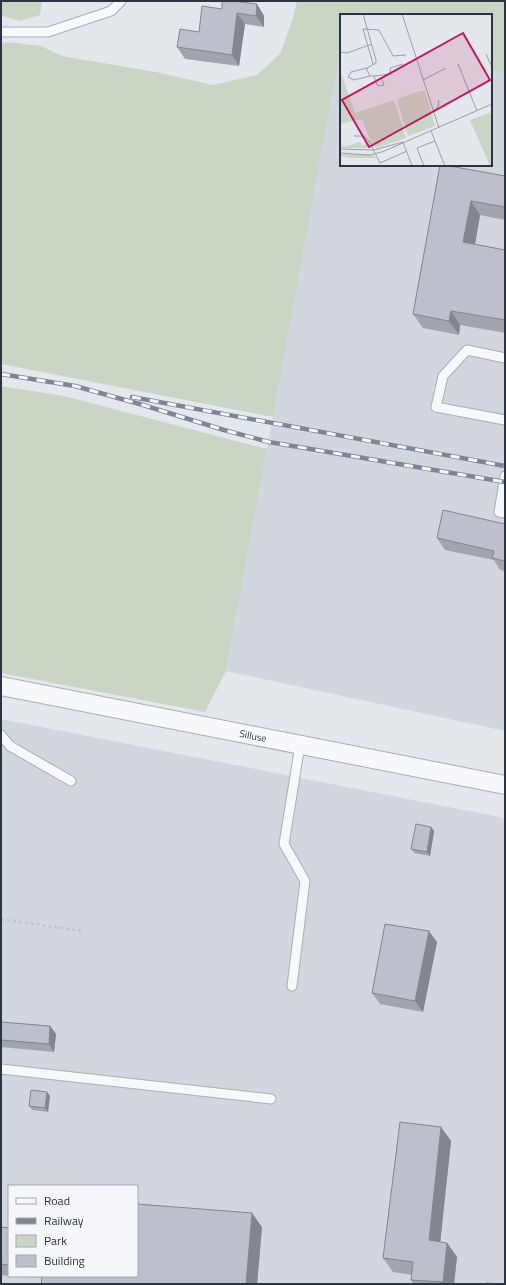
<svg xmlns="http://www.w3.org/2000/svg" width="506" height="1285" font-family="'Titillium Web',sans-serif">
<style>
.built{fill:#d2d6de;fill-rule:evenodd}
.green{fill:#c9d6c5}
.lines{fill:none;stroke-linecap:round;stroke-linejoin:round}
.lane-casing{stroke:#a9aeb7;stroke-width:11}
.street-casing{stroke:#a9aeb7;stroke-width:20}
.path{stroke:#c2c5cb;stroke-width:2.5;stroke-dasharray:3 3;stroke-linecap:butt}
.lane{stroke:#f7f8fa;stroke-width:9}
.street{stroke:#f7f8fa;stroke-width:18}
.rail-casing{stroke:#7d8696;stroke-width:4.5}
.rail{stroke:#f4f6f9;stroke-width:3;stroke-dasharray:9;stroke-linecap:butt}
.wall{fill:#a1a5ae}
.shaded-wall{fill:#83868d}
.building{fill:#bbc0ca;stroke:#83868d}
.labels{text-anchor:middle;stroke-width:4;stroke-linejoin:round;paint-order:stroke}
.street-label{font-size:10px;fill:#2b3445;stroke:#f4f6f9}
.inset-road{fill:none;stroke:#9a9fa9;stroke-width:1}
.view{fill:#c2185b;fill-opacity:0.15;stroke:#c2185b;stroke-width:2}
.inset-edge{fill:none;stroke:#2b3445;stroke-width:2}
</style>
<rect width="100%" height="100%" fill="#e4e7ec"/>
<g class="built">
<path d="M 341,47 L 341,165 L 491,165 L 491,71 L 505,74 L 505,731 L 226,671 Z"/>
<path d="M 1,719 L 505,818 L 505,1284 L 1,1284 ZM 9,1186 L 137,1186 L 137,1276 L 9,1276 Z"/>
</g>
<g class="green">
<path d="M 1,1 L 42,1 L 40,15 L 19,21 L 3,16 L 1,15 Z"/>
<path d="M 297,1 L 505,1 L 505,74 L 491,71 L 491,15 L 341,15 L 341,47 L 273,417 L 1,364 L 1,44 L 7,42 L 41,46 L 62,56 L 156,72 L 213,85 L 257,75 L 280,54 L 293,18 Z"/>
<path d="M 1,386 L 64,396 L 267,449 L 226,671 L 205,712 L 1,673 Z"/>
</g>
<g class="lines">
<g class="lane-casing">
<g id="lane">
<path d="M 1,32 L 48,32 L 111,11 L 121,1"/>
<path d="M 505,358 L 467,350 L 443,376 L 436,407 L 505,420"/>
<path d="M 505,476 L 499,512 L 505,513"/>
<path d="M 1,735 L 10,746 L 71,781"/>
<path d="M 292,986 L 305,881 L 284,844 L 300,745"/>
<path d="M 1,1069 L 271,1099"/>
</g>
</g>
<g class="street-casing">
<g id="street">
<path id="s1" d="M 1,686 L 505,785"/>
</g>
</g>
<path class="path" d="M 1,919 L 81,931"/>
<use href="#lane" class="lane"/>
<use href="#street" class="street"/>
<g class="rail-casing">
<g id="rail">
<path d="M 1,374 L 75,386 L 143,405 L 224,430 L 269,442 L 505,482"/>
<path d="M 132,397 L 505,466"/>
</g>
</g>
<use href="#rail" class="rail"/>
</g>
<g class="wall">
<path d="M 257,4 L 264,16 L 264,27 L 245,24 L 239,66 L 185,59 L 177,47 L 199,32 L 222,9 Z"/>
<path d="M 440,165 L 505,176 L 505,220 L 480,215 L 475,244 L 505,250 L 505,333 L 460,325 L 459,335 L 423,328 L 413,314 Z"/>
<path d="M 505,524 L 505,571 L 500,570 L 494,560 L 445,550 L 437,538 Z"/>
<path d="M 431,827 L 434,831 L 430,856 L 414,853 L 411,849 Z"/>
<path d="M 437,942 L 423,1012 L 380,1004 L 372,993 Z"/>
<path d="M 1,1022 L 50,1026 L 56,1034 L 54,1052 L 1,1047 Z"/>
<path d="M 47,1092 L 50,1096 L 48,1112 L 32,1110 L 29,1106 Z"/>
<path d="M 441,1127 L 451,1141 L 440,1242 L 447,1243 L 457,1257 L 454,1284 L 414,1284 L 411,1280 L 412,1275 L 393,1272 L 383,1258 Z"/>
<path d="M 1,1227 L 9,1228 L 9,1276 L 1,1275 Z"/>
<path d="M 262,1227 L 257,1284 L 41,1284 L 42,1278 L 14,1276 L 137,1276 Z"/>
</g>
<g class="shaded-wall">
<path d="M 257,4 L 264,16 L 264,27 L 256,16 Z"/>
<path d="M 237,13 L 245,24 L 239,66 L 232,55 Z"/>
<path d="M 471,201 L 480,215 L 473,256 L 463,242 Z"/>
<path d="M 451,311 L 460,325 L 459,335 L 449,321 Z"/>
<path d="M 431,827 L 434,831 L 430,856 L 427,852 Z"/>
<path d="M 429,931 L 437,942 L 423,1012 L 415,1001 Z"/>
<path d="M 50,1026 L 56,1034 L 54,1052 L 49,1044 Z"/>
<path d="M 47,1092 L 50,1096 L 48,1112 L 45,1108 Z"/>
<path d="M 441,1127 L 451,1141 L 439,1254 L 429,1240 Z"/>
<path d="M 252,1213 L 262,1227 L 257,1284 L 246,1284 Z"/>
<path d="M 447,1243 L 457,1257 L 454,1284 L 444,1284 L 443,1282 Z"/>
</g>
<g class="building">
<path d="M 222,1 L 233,1 L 257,4 L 256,16 L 237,13 L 232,55 L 177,47 L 180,29 L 199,32 L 202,6 L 222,9 Z"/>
<path d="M 440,165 L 444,165 L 505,176 L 505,207 L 471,201 L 463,242 L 505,250 L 505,320 L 451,311 L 449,321 L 413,314 Z"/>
<path d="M 443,510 L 505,524 L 505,561 L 492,558 L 494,551 L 437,538 Z"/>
<path d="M 416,824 L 431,827 L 427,852 L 411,849 Z"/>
<path d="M 385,924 L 429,931 L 415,1001 L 372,993 Z"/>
<path d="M 1,1022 L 50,1026 L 49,1044 L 1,1040 Z"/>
<path d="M 31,1090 L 47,1092 L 45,1108 L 29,1106 Z"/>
<path d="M 400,1122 L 441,1127 L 429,1240 L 447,1243 L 443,1282 L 411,1280 L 413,1262 L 383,1258 Z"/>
<path d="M 137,1204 L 252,1213 L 246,1284 L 41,1284 L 42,1276 L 137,1276 Z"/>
<path d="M 1,1227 L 9,1228 L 9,1265 L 1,1264 Z"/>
<path d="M 486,1283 L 500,1284 L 486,1284 Z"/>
</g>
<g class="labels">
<g class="street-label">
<text dy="4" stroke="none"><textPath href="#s1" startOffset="257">Silluse</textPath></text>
</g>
</g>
<g transform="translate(340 14)">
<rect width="152" height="152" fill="#e4e7ec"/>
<path d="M 0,56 L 15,99 L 54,86 L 66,124 L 36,134 L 32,131 L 22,105 L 0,110 ZM 80,77 L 85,77 L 95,112 L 68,122 L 57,85 ZM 152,98 L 152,152 L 150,152 L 130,106 ZM 19,128 L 22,130 L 20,132 L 28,129 L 30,134 L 0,134 L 0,130 L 5,133 ZM 0,140 L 34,141 L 36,144 L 11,144 L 0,142 Z" fill="#c9d6c5"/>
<path class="inset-road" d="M 23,0 L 36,46 L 36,49 L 27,54 L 27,56 L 30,62 L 34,62 L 37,71 L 41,72 L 44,71 L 41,63M 62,0 L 99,114M 0,38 L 7,39 L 32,30M 146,40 L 152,53M 33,50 L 23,15 L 39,16 L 53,42 L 66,41M 118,50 L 137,97M 27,54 L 11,58 L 8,63 L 14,66 L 30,62M 34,62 L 51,60 L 50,54 L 63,50M 83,66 L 106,54M 94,98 L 98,93 L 99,86M 91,117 L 105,152M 14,122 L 24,122 L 29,127 L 40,149 L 67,137M 63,128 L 72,152M 0,135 L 34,136 L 63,128M 0,139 L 29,141 L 42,138 L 152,90M 84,152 L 77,134 L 95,127"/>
<path class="view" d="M 123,19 L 150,66 L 29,133 L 2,86 Z"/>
<rect width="152" height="152" class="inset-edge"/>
</g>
<rect width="506" height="1285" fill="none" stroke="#2b3445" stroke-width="4"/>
<rect x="8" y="1185" width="130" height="92" fill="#f4f6f9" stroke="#a4a8b1"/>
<rect x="16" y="1198" width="20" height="6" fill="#f7f8fa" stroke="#a4a8b1"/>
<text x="44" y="1205" font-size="12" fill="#2b3445">Road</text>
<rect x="16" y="1218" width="20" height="6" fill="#7d8696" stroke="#a4a8b1"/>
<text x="44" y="1225" font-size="12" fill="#2b3445">Railway</text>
<rect x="16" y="1235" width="20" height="12" fill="#c9d6c5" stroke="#a4a8b1"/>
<text x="44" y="1245" font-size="12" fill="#2b3445">Park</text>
<rect x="16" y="1255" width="20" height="12" fill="#bbc0ca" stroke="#a4a8b1"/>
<text x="44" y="1265" font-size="12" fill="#2b3445">Building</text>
</svg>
